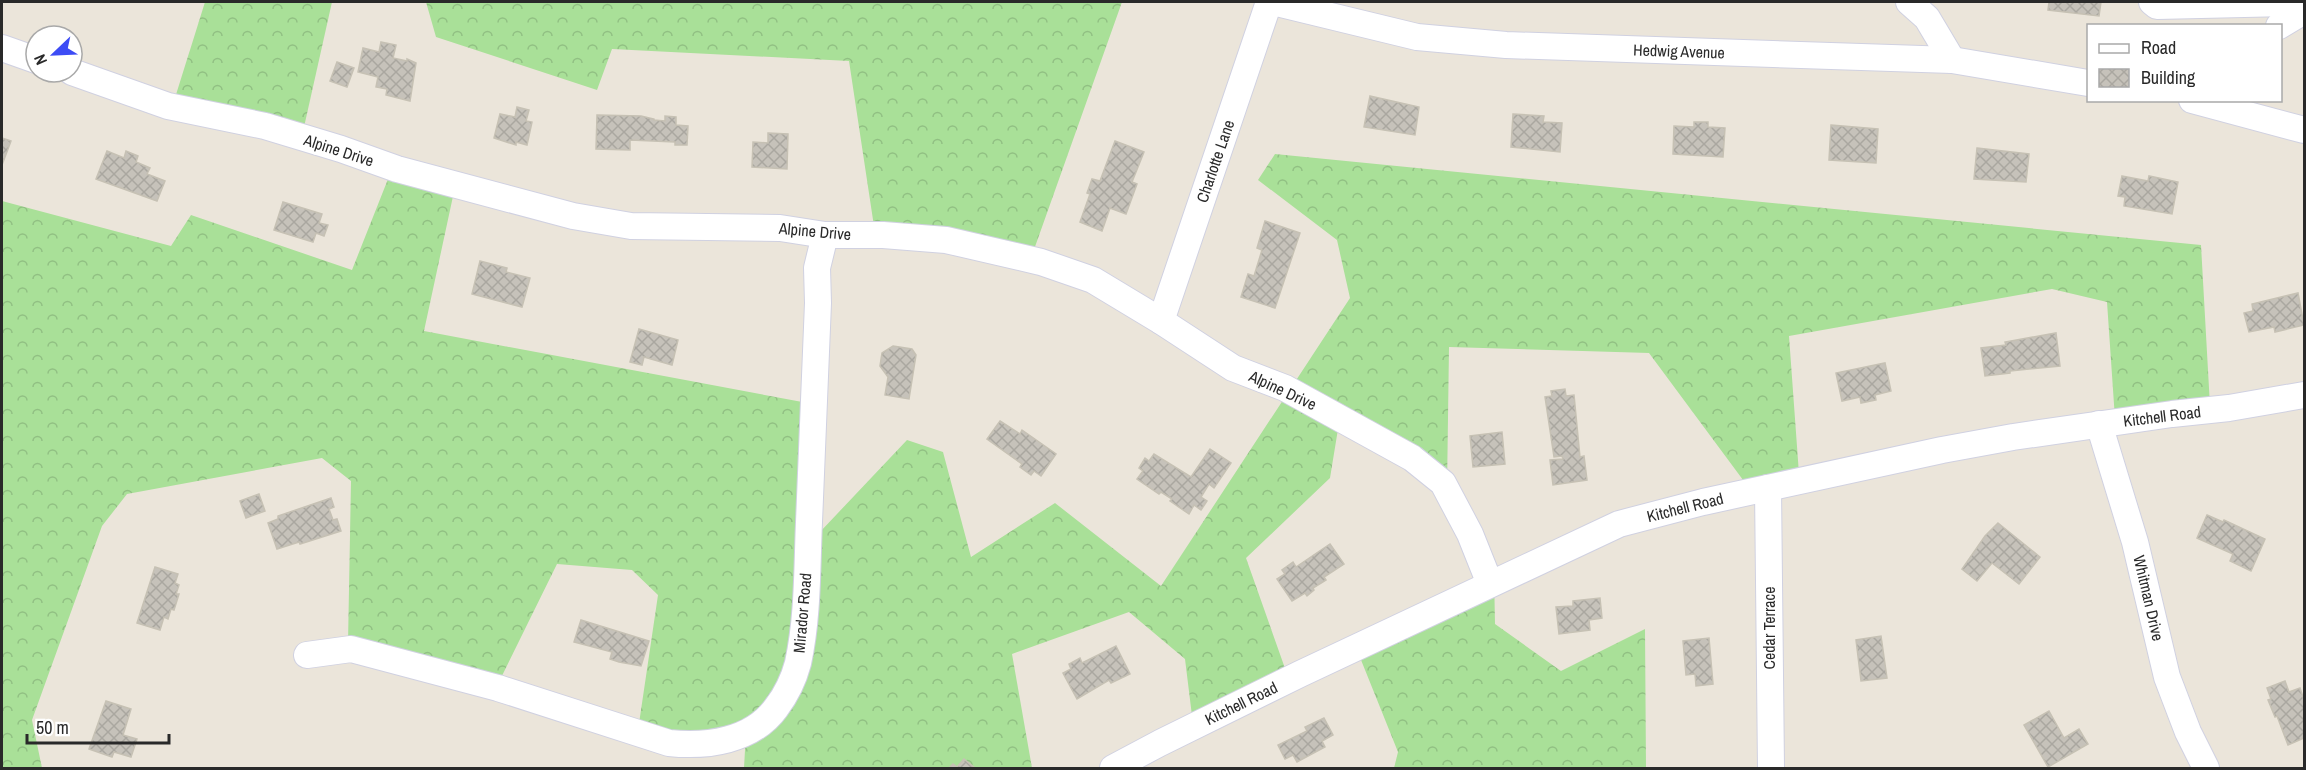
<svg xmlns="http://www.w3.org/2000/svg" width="2306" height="770" font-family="'Archivo Narrow',sans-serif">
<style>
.forest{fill:url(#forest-crowns)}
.building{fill:url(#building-cross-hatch);stroke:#c6c1b4;stroke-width:1.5}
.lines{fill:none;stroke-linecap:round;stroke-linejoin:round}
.minor-casing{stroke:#d0d1e1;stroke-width:28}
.minor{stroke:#fff;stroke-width:26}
.labels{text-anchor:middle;stroke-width:6;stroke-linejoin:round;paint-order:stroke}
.street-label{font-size:16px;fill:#292929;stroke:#fff}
</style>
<defs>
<pattern id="forest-crowns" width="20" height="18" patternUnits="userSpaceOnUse" patternTransform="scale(1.5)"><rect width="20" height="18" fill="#a9e098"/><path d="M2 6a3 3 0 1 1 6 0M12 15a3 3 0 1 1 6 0" fill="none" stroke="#91c083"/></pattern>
<pattern id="building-cross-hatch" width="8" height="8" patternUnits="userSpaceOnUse" patternTransform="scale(1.5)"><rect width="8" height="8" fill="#c6c2ba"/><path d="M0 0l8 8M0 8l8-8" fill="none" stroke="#aaa7a0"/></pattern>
</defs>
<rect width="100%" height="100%" fill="#ebe5da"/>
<g class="forest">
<path d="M 205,2 L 332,2 L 302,136 L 174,101 Z"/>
<path d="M 402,2 L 1122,2 L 1031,258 L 875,233 L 849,61 L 612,49 L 597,90 L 436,37 L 426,2 Z"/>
<path d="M 1275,154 L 2201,245 L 2210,406 L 2115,419 L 2107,302 L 2052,289 L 1789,336 L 1799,474 L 1746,484 L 1649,353 L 1449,347 L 1447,489 L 1339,423 L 1330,478 L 1246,558 L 1287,674 L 1193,724 L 1185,659 L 1129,612 L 1012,654 L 1032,768 L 744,768 L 746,732 L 637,737 L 658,595 L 632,570 L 557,564 L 496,688 L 348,643 L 351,481 L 322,458 L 127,494 L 102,526 L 32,720 L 42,768 L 2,768 L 2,201 L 171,246 L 191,215 L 352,270 L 392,169 L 455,187 L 424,331 L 813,404 L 802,551 L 907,440 L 943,452 L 971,557 L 1055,503 L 1161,586 L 1350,298 L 1337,240 L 1258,180 Z"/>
<path d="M 1494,573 L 1495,624 L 1561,671 L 1645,629 L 1646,768 L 1394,768 L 1398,752 L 1353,640 Z"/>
</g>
<g class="building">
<path d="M 2049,2 L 2109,2 L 2101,2 L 2099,16 L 2048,10 Z"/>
<path d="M 381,42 L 396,45 L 393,58 L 407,61 L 407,59 L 416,63 L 410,101 L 386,95 L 387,89 L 376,87 L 378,77 L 358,72 L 363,48 L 379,52 Z"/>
<path d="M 337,62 L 354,68 L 347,87 L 330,81 Z"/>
<path d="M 1370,96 L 1419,107 L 1415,135 L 1364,127 Z"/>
<path d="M 517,107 L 529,110 L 526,121 L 532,122 L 527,145 L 516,142 L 516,145 L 494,138 L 500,114 L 515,117 Z"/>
<path d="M 1513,114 L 1544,116 L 1543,122 L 1562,123 L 1560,152 L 1511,147 Z"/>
<path d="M 597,115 L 641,116 L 654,119 L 654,120 L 665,121 L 665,116 L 676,117 L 676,125 L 688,126 L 687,145 L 675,145 L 675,142 L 630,140 L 630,150 L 596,149 Z"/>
<path d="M 1694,122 L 1708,122 L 1708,127 L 1725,128 L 1723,157 L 1673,154 L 1674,126 L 1694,127 Z"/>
<path d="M 1831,125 L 1878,129 L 1876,163 L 1829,160 Z"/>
<path d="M 768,133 L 788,134 L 787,169 L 752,167 L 753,142 L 768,143 Z"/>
<path d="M 2,138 L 11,141 L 2,165 Z"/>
<path d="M 1115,141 L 1144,152 L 1132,182 L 1137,184 L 1126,214 L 1110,208 L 1102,231 L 1080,222 L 1090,194 L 1087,193 L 1092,179 L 1100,181 Z"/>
<path d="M 1977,148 L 2029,154 L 2026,182 L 1974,179 Z"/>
<path d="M 107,151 L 124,158 L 126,151 L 138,156 L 136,162 L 150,168 L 147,174 L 165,181 L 157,201 L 96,179 Z"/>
<path d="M 2122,176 L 2148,181 L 2149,176 L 2178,182 L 2172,214 L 2124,206 L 2125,197 L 2118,196 Z"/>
<path d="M 283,202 L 322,214 L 319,223 L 328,225 L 324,236 L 316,233 L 313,242 L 274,230 Z"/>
<path d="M 1265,221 L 1300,233 L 1275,308 L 1241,297 L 1248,274 L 1254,276 L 1262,250 L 1257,248 Z"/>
<path d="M 480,261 L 507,268 L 506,272 L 530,278 L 522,307 L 472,294 Z"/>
<path d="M 2298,293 L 2304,325 L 2275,332 L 2274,327 L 2249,332 L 2244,313 L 2253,311 L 2252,304 Z"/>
<path d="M 639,329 L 678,340 L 672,365 L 644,357 L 642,365 L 630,362 Z"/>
<path d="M 2056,333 L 2060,366 L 2010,371 L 2010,373 L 1985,376 L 1981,348 L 2006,345 L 2005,342 Z"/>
<path d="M 893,346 L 912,349 L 916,355 L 909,399 L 885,395 L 888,377 L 880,366 L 882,353 Z"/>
<path d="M 1885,363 L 1891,391 L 1875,395 L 1876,400 L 1861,403 L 1860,397 L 1842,401 L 1836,373 Z"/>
<path d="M 1565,389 L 1566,396 L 1574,395 L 1580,457 L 1584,456 L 1587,480 L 1553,485 L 1550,460 L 1563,459 L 1562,456 L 1554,457 L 1545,397 L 1552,396 L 1551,391 Z"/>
<path d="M 1000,421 L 1020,434 L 1022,430 L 1056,454 L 1041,476 L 1034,471 L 1031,475 L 1020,467 L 1022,464 L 987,439 Z"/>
<path d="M 1502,432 L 1505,464 L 1473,467 L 1470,436 Z"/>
<path d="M 1210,449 L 1231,463 L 1214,488 L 1209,484 L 1201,497 L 1207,501 L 1201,510 L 1194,505 L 1189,514 L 1170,501 L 1172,499 L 1161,492 L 1159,494 L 1137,479 L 1143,471 L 1139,468 L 1145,458 L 1149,461 L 1154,454 L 1191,477 Z"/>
<path d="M 259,494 L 265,511 L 246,518 L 240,501 Z"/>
<path d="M 331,498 L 334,507 L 329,509 L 333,520 L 337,519 L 341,531 L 300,544 L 299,542 L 277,549 L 268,523 L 278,519 L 278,516 Z"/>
<path d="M 2207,515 L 2223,522 L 2224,520 L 2265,539 L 2251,571 L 2230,561 L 2233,554 L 2197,538 Z"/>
<path d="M 1998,523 L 2040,557 L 2019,584 L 1992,563 L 1977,581 L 1962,569 L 1985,536 Z"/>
<path d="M 1330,544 L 1344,564 L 1324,577 L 1326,580 L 1313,588 L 1314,590 L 1307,596 L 1305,593 L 1292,601 L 1277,579 L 1285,574 L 1282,570 L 1293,562 L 1296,567 Z"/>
<path d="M 155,567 L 178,574 L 175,583 L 179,585 L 176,594 L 179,594 L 174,610 L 171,609 L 168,619 L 164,617 L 160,630 L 137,623 Z"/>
<path d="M 1600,598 L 1602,618 L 1589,620 L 1590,630 L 1559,634 L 1556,607 L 1573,606 L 1573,601 Z"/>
<path d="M 581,620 L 649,641 L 641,666 L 619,662 L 610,659 L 612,652 L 574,642 Z"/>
<path d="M 1881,636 L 1887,678 L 1861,681 L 1856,640 Z"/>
<path d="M 1709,638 L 1713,684 L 1696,686 L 1695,674 L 1686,675 L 1683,641 Z"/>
<path d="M 1116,646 L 1130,674 L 1111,683 L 1109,680 L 1077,699 L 1063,673 L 1071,669 L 1069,664 L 1080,658 L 1082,663 Z"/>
<path d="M 2285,681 L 2289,692 L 2300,688 L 2304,700 L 2304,738 L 2288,745 L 2277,716 L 2275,717 L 2268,700 L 2271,699 L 2267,688 Z"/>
<path d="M 106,701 L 131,709 L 123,735 L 137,739 L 131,757 L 114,752 L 112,757 L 89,749 Z"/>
<path d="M 2049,711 L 2064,738 L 2079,729 L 2088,744 L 2048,767 L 2024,725 Z"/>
<path d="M 1324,718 L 1333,735 L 1322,741 L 1325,747 L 1297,762 L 1293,755 L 1285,759 L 1278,745 L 1307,731 L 1305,727 Z"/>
<path d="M 964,759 L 975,768 L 949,768 L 953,764 L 957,767 Z"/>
</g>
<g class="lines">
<g class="minor-casing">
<g id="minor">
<path d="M 1273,2 L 1417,37 L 1506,45 L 1952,60 L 2088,83"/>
<path d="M 1909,2 L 1927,18 L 1952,60"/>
<path d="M 2152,2 L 2157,6 L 2292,3 L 2304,11"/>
<path d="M 2279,26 L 2304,11"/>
<path d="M 2,48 L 36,60"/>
<path d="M 72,72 L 168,106 L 265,126 L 341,149 L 397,169 L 573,216 L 631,226 L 780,228 L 825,235 L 883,235 L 946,240 L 1041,262 L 1093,280 L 1161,321 L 1233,368 L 1285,388 L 1412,458 L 1443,483 L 1470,534 L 1490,584"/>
<path d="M 2192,100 L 2304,130"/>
<path d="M 1161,321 L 1269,2"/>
<path d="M 2099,424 L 2135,542 L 2167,677 L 2188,732 L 2206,768"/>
<path d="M 1768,488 L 1771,768"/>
<path d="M 307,655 L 351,649 L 498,688 L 669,743 C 707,747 752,741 776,708 C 786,695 794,678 798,663 C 808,617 807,568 809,522 C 812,449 815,376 818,303 L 817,268 L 825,235"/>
<path d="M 1113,768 L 1160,743 L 1300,674 L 1619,524 L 1703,502 L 1942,450 L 2013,437 L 2172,414 L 2229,408 L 2304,395"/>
</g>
</g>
<use href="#minor" class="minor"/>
</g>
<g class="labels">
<g class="street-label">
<text transform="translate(1679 51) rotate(2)" y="6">Hedwig Avenue</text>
<text transform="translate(339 150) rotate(18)" y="6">Alpine Drive</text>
<text transform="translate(1215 161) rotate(-71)" y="6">Charlotte Lane</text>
<text transform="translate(815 231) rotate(5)" y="6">Alpine Drive</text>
<text transform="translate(1283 390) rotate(25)" y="6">Alpine Drive</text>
<text transform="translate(2162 416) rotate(-7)" y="6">Kitchell Road</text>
<text transform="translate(1685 507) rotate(-14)" y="6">Kitchell Road</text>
<text transform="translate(2149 598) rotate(77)" y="6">Whitman Drive</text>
<text transform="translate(802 613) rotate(-85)" y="6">Mirador Road</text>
<text transform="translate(1769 628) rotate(-90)" y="6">Cedar Terrace</text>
<text transform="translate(1241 703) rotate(-26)" y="6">Kitchell Road</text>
</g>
</g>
<rect width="2306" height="770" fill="none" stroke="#292929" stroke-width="6"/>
<rect x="2087" y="24" width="195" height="78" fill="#ffffff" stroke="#a9a9a9" stroke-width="1.5"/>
<rect x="2099" y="44" width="30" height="9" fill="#ffffff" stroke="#a9a9a9" stroke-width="1.5"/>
<text x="2141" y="54" font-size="18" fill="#292929">Road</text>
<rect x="2099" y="69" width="30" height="18" fill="url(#building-cross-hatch)" stroke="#a9a9a9" stroke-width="1.5"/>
<text x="2141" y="84" font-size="18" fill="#292929">Building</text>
<g transform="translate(54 54) rotate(247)"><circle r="28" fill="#ffffff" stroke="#a9a9a9" stroke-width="1.5"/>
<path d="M0-4.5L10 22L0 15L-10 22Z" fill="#3d4cf5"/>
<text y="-9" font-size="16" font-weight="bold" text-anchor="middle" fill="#292929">N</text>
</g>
<path d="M27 734v9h142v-9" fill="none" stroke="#292929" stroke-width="3"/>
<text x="36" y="734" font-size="18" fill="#292929" stroke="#ffffff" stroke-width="4.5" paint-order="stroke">50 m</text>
</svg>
